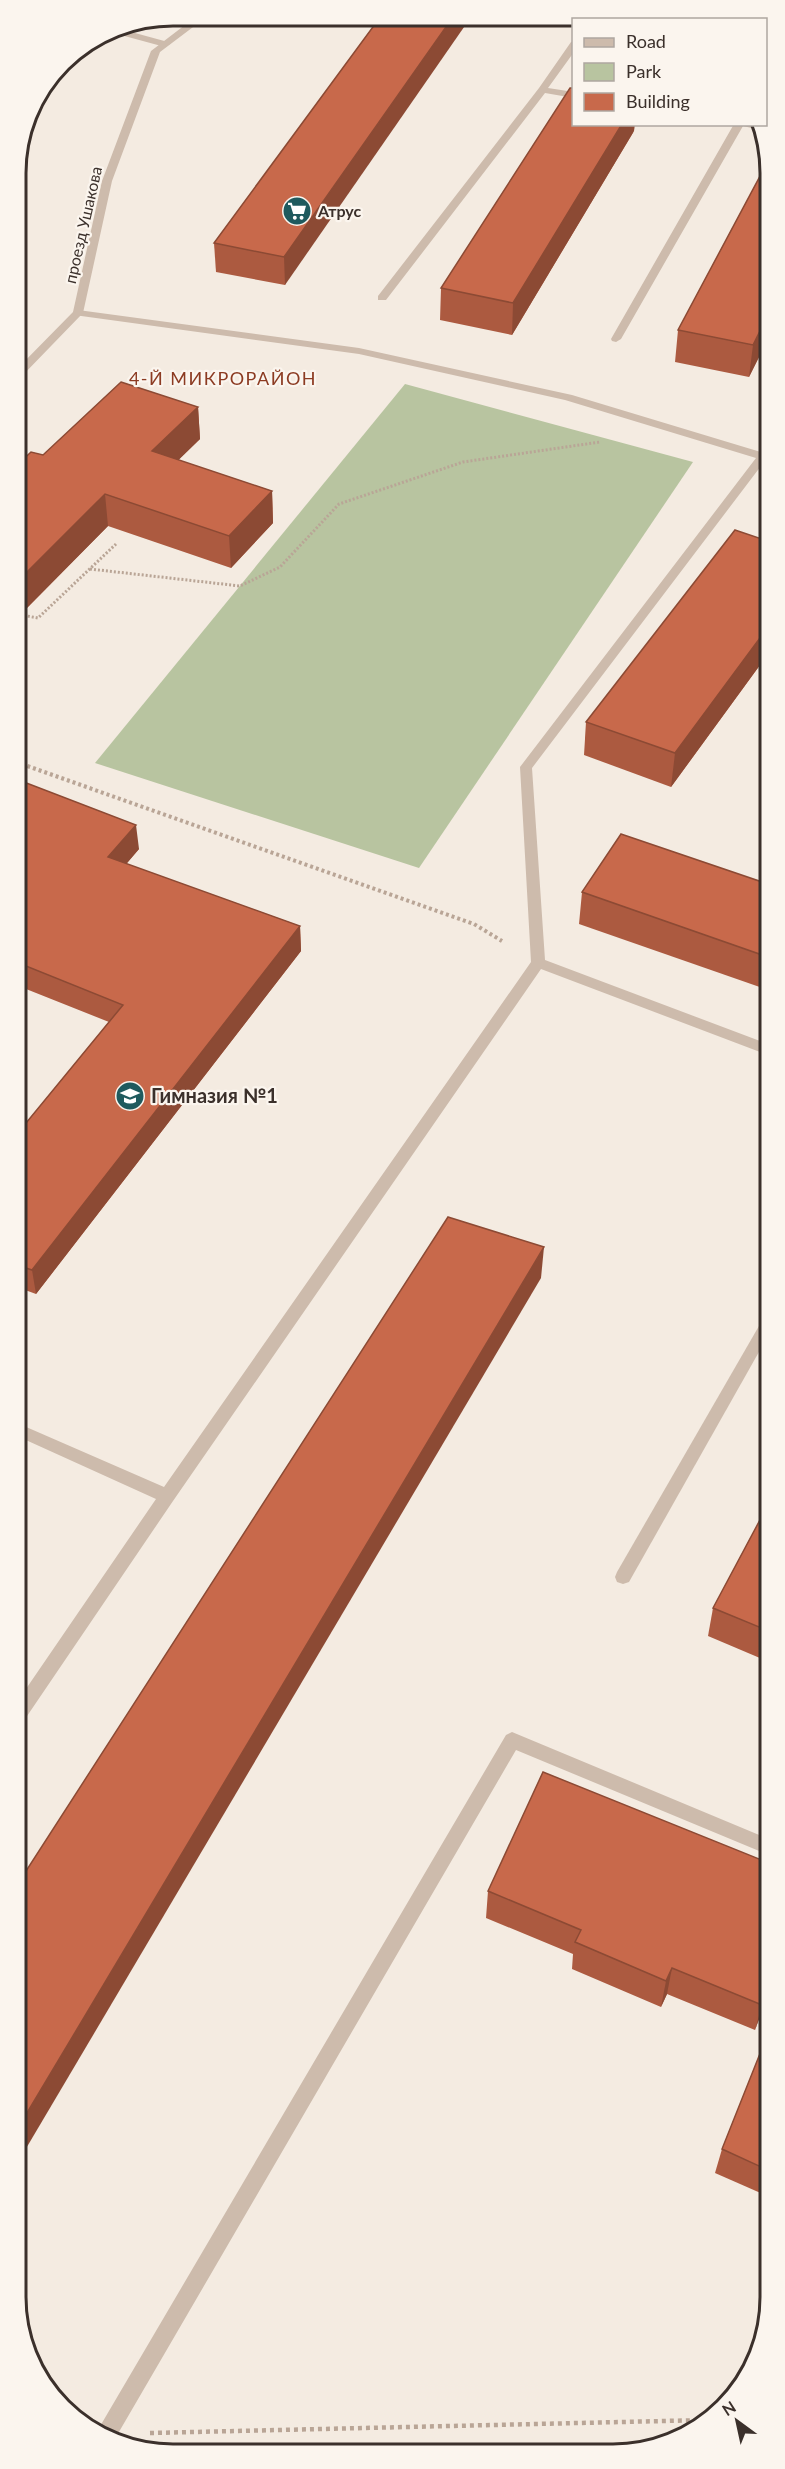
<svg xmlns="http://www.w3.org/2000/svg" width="785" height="2469" font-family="Lato,sans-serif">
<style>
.green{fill:#b8c4a0}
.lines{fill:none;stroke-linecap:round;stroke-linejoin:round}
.path-far2{stroke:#b9a596;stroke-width:3;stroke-dasharray:2 2;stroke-linecap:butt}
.path-far1{stroke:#b9a596;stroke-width:4;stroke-dasharray:3 3;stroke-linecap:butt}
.path{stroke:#b9a596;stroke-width:4.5;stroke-dasharray:4 4;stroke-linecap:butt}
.lane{fill:#cdbbac;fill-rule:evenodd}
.street{fill:#cdbbac;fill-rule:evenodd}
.wall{fill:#ac5a40}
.shaded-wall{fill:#8c4a34}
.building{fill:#c8694b;stroke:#8c4a34;stroke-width:1.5}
.labels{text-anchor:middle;stroke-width:4.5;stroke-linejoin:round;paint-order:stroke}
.far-poi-label{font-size:16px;font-weight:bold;fill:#3b302b;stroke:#fbf5ee;text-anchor:start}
.far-street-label{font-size:16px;fill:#3b302b;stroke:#fbf5ee}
.far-neighbourhood-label{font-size:18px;letter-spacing:1.5px;fill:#8c3b22;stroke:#fbf5ee}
.poi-label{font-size:20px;font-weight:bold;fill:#3b302b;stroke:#fbf5ee;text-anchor:start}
.rim{fill:none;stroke:#3b302b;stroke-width:3}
</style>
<rect width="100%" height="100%" fill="#f4ebe1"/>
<path class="green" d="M 405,384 L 693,462 L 419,868 L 95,763 Z"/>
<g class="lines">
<g class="path-far2">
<path d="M 90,569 L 240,586 L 280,567 L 339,504 L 463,462 L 600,442"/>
<path d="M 16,614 L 38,618 L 116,544"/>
</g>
<path class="path-far1" d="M 16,762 L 474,924 L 502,941"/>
<path class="path" d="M 150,2433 L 707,2420"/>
<g class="lane">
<path d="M 586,18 L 596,18 L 586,20 Z"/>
<path d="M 113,27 L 168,42 L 170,44 L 165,47 L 106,31 Z"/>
<path d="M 574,41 L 574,52 L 548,88 L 574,92 L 574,98 L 545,93 L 386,300 L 378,300 L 378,296 L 539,88 L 571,42 Z"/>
<path d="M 734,124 L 758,124 L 760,130 L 743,126 L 621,339 L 616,342 L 612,341 L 611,339 Z"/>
<path d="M 78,310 L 359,348 L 572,395 L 767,454 L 767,458 L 532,768 L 545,960 L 768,1044 L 768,1055 L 541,969 L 173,1501 L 23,1722 L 17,1725 L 17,1702 L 156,1499 L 17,1436 L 17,1423 L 164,1487 L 531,962 L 520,767 L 756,458 L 565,400 L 359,354 L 74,315 L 73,313 Z"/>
<path d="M 768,1317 L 768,1336 L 629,1582 L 623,1584 L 617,1582 L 615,1577 L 617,1572 L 763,1319 Z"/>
<path d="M 512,1732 L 769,1839 L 769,1855 L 516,1750 L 116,2437 L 99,2428 L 506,1735 Z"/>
</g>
<path class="street" d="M 198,15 L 209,15 L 160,52 L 112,181 L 83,313 L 20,378 L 16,379 L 16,370 L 73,312 L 102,181 L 151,51 Z"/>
</g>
<g class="wall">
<path d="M 381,16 L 285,285 L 216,272 L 214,243 Z"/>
<path d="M 634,131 L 512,335 L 440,320 L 441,288 Z"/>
<path d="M 767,163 L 767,341 L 749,377 L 675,362 L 678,330 Z"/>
<path d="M 198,407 L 200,439 L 178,460 L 272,491 L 273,523 L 231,568 L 108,526 L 22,613 L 16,611 L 16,466 L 43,455 Z"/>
<path d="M 768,541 L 768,654 L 671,787 L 584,755 L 586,722 Z"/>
<path d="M 16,779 L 139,849 L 126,864 L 300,926 L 301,951 L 36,1294 L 17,1287 L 17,1134 L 109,1022 L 16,985 Z"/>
<path d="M 768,884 L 768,990 L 579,924 L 582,892 Z"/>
<path d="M 769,1503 L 769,1662 L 708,1636 L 713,1608 Z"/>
<path d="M 488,1891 L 769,1992 L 755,2030 L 667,1994 L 661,2007 L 572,1969 L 573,1954 L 486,1918 Z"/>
<path d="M 769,2031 L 770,2197 L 715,2173 L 722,2149 Z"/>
</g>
<g class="shaded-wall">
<path d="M 453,17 L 471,17 L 285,285 L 284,257 Z"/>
<path d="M 622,124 L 635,124 L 634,131 L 512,335 L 513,303 Z"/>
<path d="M 767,317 L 767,341 L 749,377 L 753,345 Z"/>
<path d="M 198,407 L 200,439 L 155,483 L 152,451 Z"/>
<path d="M 272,491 L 273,523 L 231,568 L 229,536 Z"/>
<path d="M 105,494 L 108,526 L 22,613 L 18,581 Z"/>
<path d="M 768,627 L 768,654 L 671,787 L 675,753 Z"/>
<path d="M 136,825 L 139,849 L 111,882 L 108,857 Z"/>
<path d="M 300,926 L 301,951 L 36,1294 L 32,1270 Z"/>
<path d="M 544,1247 L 541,1278 L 18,2162 L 18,2128 Z"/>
<path d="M 19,1539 L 23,1561 L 17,1570 L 17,1541 Z"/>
<path d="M 672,1968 L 667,1994 L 661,2007 L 666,1981 Z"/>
<path d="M 769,1985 L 769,1992 L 755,2030 L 762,2005 Z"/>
</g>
<g class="building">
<path d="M 381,16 L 453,17 L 284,257 L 214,243 Z"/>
<path d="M 570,88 L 573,88 L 573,124 L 622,124 L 513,303 L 441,288 Z"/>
<path d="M 767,163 L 767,317 L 753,345 L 678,330 Z"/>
<path d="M 121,382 L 198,407 L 152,451 L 272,491 L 229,536 L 105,494 L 18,581 L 16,580 L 16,466 L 31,452 L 43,455 Z"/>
<path d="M 735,530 L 768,541 L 768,627 L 675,753 L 586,722 Z"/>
<path d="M 16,779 L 136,825 L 108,857 L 300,926 L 32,1270 L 17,1265 L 17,1134 L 123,1005 L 16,962 Z"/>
<path d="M 621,834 L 768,884 L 768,957 L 582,892 Z"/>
<path d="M 448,1217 L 544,1247 L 18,2128 L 17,1885 Z"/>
<path d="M 769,1503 L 769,1631 L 713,1608 Z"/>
<path d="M 543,1772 L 769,1863 L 769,1985 L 762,2005 L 672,1968 L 666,1981 L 575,1942 L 581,1930 L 488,1891 Z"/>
<path d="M 769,2031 L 770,2171 L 722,2149 Z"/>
</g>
<defs>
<g id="supermarket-disc" transform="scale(1.5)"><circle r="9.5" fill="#1f5a5e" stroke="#fbf5ee"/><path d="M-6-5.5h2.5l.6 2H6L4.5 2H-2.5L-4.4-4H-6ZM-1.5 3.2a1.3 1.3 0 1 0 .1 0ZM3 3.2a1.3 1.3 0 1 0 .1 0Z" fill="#fff"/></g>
<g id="school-disc" transform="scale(1.5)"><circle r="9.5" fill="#1f5a5e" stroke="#fbf5ee"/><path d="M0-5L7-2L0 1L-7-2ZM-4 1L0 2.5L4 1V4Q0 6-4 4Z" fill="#fff"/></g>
</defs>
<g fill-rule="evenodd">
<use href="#supermarket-disc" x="297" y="211"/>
<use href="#school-disc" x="130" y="1096"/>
</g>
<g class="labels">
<g class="far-poi-label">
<text x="318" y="217">Атрус</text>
</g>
<g class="far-street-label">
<text transform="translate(83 225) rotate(-77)" y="6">проезд Ушакова</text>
</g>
<g class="far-neighbourhood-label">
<text x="223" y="385">4-Й МИКРОРАЙОН</text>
</g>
<g class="poi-label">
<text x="151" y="1103">Гимназия №1</text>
</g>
</g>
<path d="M0 0H785V2469H0ZM173 26H613A147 147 0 0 1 760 173V2297A147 147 0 0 1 613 2444H173A147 147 0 0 1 26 2297V173A147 147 0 0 1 173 26Z" fill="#fbf5ee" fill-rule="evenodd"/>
<path class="rim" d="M173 26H613A147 147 0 0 1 760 173V2297A147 147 0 0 1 613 2444H173A147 147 0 0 1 26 2297V173A147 147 0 0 1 173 26Z"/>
<rect x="572" y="18" width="195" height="108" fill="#fbf5ee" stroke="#aea6a0" stroke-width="1.5"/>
<rect x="584" y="38" width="30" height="9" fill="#cdbbac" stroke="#aea6a0" stroke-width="1.5"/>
<text x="626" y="48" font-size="18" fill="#3b302b">Road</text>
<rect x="584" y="63" width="30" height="18" fill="#b8c4a0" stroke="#aea6a0" stroke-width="1.5"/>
<text x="626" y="78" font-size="18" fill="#3b302b">Park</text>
<rect x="584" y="93" width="30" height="18" fill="#c8694b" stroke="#aea6a0" stroke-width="1.5"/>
<text x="626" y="108" font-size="18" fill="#3b302b">Building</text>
<g transform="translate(737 2421) rotate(327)" stroke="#fbf5ee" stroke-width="4.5" paint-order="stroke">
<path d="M0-4.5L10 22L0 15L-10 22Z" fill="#3b302b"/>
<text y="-9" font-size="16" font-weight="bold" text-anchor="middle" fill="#3b302b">N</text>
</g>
</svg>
